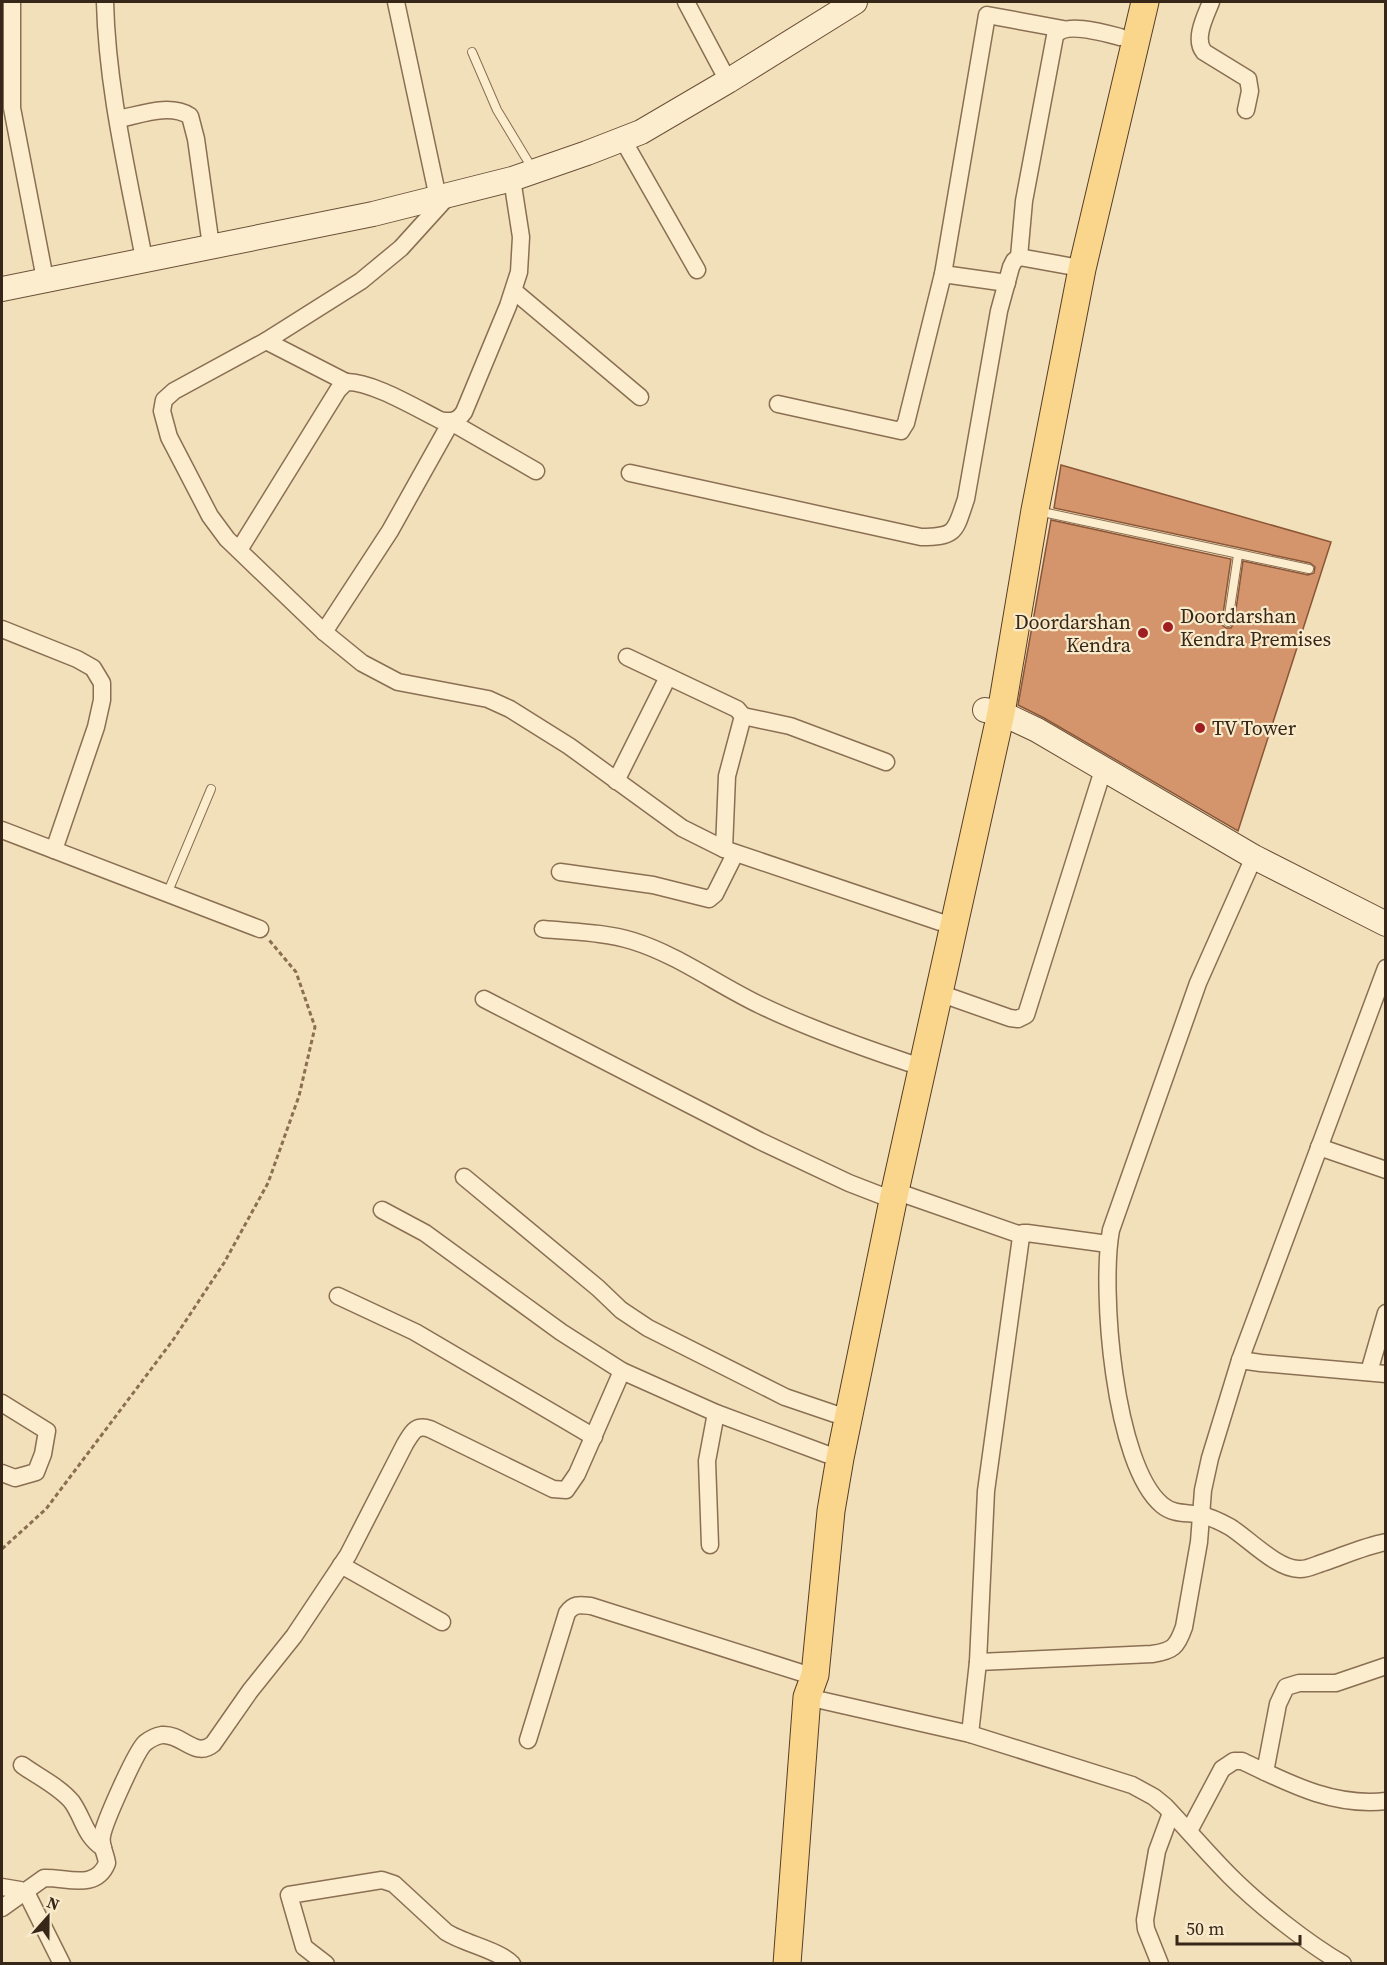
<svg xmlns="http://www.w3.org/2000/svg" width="1387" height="1965" font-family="'Source Serif 4',serif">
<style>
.building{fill:#d4956c;stroke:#8b5637;stroke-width:1.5}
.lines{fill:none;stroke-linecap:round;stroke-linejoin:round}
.lane-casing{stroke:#8a6f53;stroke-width:10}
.street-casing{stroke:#8a6f53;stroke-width:19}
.secondary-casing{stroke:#6b5037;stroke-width:26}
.primary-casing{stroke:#573d28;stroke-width:29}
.path{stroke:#8a6f53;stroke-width:3;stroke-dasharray:4.5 3;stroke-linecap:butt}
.lane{stroke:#fcedce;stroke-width:8}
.street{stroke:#fcedce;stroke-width:16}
.secondary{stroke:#fcedce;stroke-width:24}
.primary{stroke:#fad68d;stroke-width:27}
.poi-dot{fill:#9e1e21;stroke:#f8eaca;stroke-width:2}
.labels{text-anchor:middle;stroke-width:4.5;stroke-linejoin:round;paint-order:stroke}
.poi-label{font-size:20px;fill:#372719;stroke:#f8eaca;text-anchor:start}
</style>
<rect width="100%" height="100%" fill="#f2e0ba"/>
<path class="building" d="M 1061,465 L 1331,542 L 1238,831 L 1044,718 L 1018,705 L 1051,520 L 1231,559 L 1222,621 L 1222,625 L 1226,628 L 1231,628 L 1234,623 L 1243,561 L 1308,575 L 1314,573 L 1315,567 L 1310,563 L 1054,508 Z"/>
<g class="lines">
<g class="lane-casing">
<g id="lane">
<path d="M 472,52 L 497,110 L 532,168"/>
<path d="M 1038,511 L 1309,569"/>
<path d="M 1228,622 L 1238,555"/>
<path d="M 167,894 L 211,789"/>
</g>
</g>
<g class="street-casing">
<g id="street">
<path d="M 12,2 L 12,108 L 45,279"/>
<path d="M 105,2 C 107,88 128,174 144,259"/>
<path d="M 396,2 L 438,198"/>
<path d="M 686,2 L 728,81"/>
<path d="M 1211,2 C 1206,15 1193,39 1204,52 L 1248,79 L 1250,91 L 1246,110"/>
<path d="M 118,119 C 140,115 169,103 190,116 L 196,139 L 211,246"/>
<path d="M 623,140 L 697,270"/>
<path d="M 449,195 L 401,248 L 361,281 L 266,341 L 174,391 L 164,400 L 162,411 L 169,437 L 210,516 L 227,539 L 324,632 L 362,663 L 398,682 L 488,699 L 510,709 L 569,746 L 682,828 L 724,849 L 940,922"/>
<path d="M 1019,257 L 1024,201 L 1055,36 C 1064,21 1105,33 1120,37"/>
<path d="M 943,274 L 987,15 L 1063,29"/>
<path d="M 514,291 L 640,397"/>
<path d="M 266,341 L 346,382"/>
<path d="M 778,404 L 901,431 L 906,423 L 943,274 L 1007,283"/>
<path d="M 630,473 L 921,537 C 957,537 955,531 966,499 L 999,311 L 1011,267 L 1014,261 L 1019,257 L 1069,266"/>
<path d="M 239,550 L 338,390 L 346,382 C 371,381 416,408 440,420 C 451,422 457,422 464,412 L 508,306 L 519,272 L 521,237 L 512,179"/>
<path d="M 2,629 L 77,659 L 93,668 L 102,683 L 102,700 L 96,727 L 54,850"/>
<path d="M 324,632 L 390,531 L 451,422 L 536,471"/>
<path d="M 627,657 L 737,709 L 743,716 L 727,776 L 724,849"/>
<path d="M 743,716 L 790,726 L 886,762"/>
<path d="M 616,781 L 668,677"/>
<path d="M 2,830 L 260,929"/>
<path d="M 1254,857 L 1198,983 L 1111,1230 C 1100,1289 1114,1465 1162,1505 C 1174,1515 1187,1512 1201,1515 C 1211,1517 1221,1522 1230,1527 C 1249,1539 1277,1569 1299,1569 C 1307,1570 1317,1564 1325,1562 C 1345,1555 1365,1546 1386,1542"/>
<path d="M 560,872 L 653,885 L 709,899 L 715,894 L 735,854"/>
<path d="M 543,929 C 573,932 604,932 633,941 C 678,955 718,985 760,1005 C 808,1028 858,1046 909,1063"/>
<path d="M 939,993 L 1010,1018 L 1018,1019 L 1026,1015 L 1103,770"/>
<path d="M 484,999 L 760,1141 L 849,1183 L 880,1195"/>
<path d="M 1319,1147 L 1386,1170"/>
<path d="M 464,1177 L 598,1288 L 621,1310 L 648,1328 L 785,1397 L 835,1414"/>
<path d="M 895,1191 L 1021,1235"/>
<path d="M 382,1210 L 425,1233 L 561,1332 L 622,1371 L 716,1413 L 826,1454"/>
<path d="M 338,1296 L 415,1332 L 594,1437"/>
<path d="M 1240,1360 L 1261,1363 L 1386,1374"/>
<path d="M 1369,1372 L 1386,1313"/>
<path d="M 2,1403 L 47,1431 L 43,1454 L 36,1472 L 15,1478 L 2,1473"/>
<path d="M 710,1545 L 707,1461 L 716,1413"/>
<path d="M 341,1565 L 442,1622"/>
<path d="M 978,1662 L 1152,1654 C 1173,1651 1177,1647 1184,1627 L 1199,1542 L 1203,1490 L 1210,1458 L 1240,1360 L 1386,968"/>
<path d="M 807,1697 L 970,1734 L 1132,1785 L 1154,1797 L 1165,1806 C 1187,1829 1208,1854 1230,1876 C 1260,1906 1307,1943 1343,1964"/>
<path d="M 970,1734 L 978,1662 L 986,1491 L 1021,1237 L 1023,1233 L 1027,1233 L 1108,1244"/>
<path d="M 528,1740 L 567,1613 C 574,1603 581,1605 591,1606 L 802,1673"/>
<path d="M 22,1765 C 37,1776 60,1787 72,1802 C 84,1819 84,1835 103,1848"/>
<path d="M 1265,1772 L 1278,1704 L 1286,1687 L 1299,1683 L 1336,1683 L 1386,1666"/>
<path d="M 1189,1831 L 1222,1769 L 1234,1761 L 1242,1761 C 1288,1783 1333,1807 1386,1801"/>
<path d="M 2,1887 L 20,1890 L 27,1894 L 62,1964"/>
<path d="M 2,1908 L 44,1878 C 66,1877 96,1891 107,1863 C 106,1854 100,1845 102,1836 C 104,1823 136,1751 145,1743 C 150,1739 156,1736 162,1735 C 182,1733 195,1759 213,1744 L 250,1691 L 294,1636 L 348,1555 L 405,1444 C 412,1433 415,1424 430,1429 L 553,1489 L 566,1490 L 577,1474 L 622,1371"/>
<path d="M 326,1964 L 304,1947 L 289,1895 L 382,1880 L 394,1884 L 446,1932 C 463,1943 501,1951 512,1964"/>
<path d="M 1160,1964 L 1146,1929 L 1145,1920 L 1157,1851 L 1171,1813"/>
</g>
</g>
<g class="secondary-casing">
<g id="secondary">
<path d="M 2,289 L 373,214 L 512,179 L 587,153 L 641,132 L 728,81 L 855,2"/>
<path d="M 985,710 L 1001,713 L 1037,730 L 1254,857 L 1386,924"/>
</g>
</g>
<g class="primary-casing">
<path id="primary" d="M 787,1964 L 807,1697 L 815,1675 L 831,1511 L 840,1458 L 895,1191 L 1001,713 L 1035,510 L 1082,269 L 1145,2"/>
</g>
<path class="path" d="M 2,1549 L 46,1509 L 173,1340 L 224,1263 L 268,1183 L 299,1096 L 315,1027 L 296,972 L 269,940"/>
<use href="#lane" class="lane"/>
<use href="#street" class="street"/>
<use href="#secondary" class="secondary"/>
<use href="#primary" class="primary"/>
</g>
<g class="poi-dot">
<circle cx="1168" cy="627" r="6"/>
<circle cx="1143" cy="633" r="6"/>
<circle cx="1200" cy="728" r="6"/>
</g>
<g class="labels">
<g class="poi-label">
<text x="1180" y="623">Doordarshan<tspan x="1180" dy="23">Kendra Premises</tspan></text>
<text x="1131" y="629" text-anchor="end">Doordarshan<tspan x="1131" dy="23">Kendra</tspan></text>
<text x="1212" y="735">TV Tower</text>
</g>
</g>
<rect width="1387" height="1965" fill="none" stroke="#372719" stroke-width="6"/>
<g transform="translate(48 1917) rotate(21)" stroke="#f8eaca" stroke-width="4.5" paint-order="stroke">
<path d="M0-4.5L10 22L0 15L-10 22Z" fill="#372719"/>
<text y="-9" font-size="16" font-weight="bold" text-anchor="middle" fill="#372719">N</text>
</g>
<path d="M1177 1935v9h123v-9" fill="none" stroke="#372719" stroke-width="3"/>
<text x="1186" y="1935" font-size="18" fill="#372719" stroke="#f8eaca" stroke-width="4.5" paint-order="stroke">50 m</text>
</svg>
